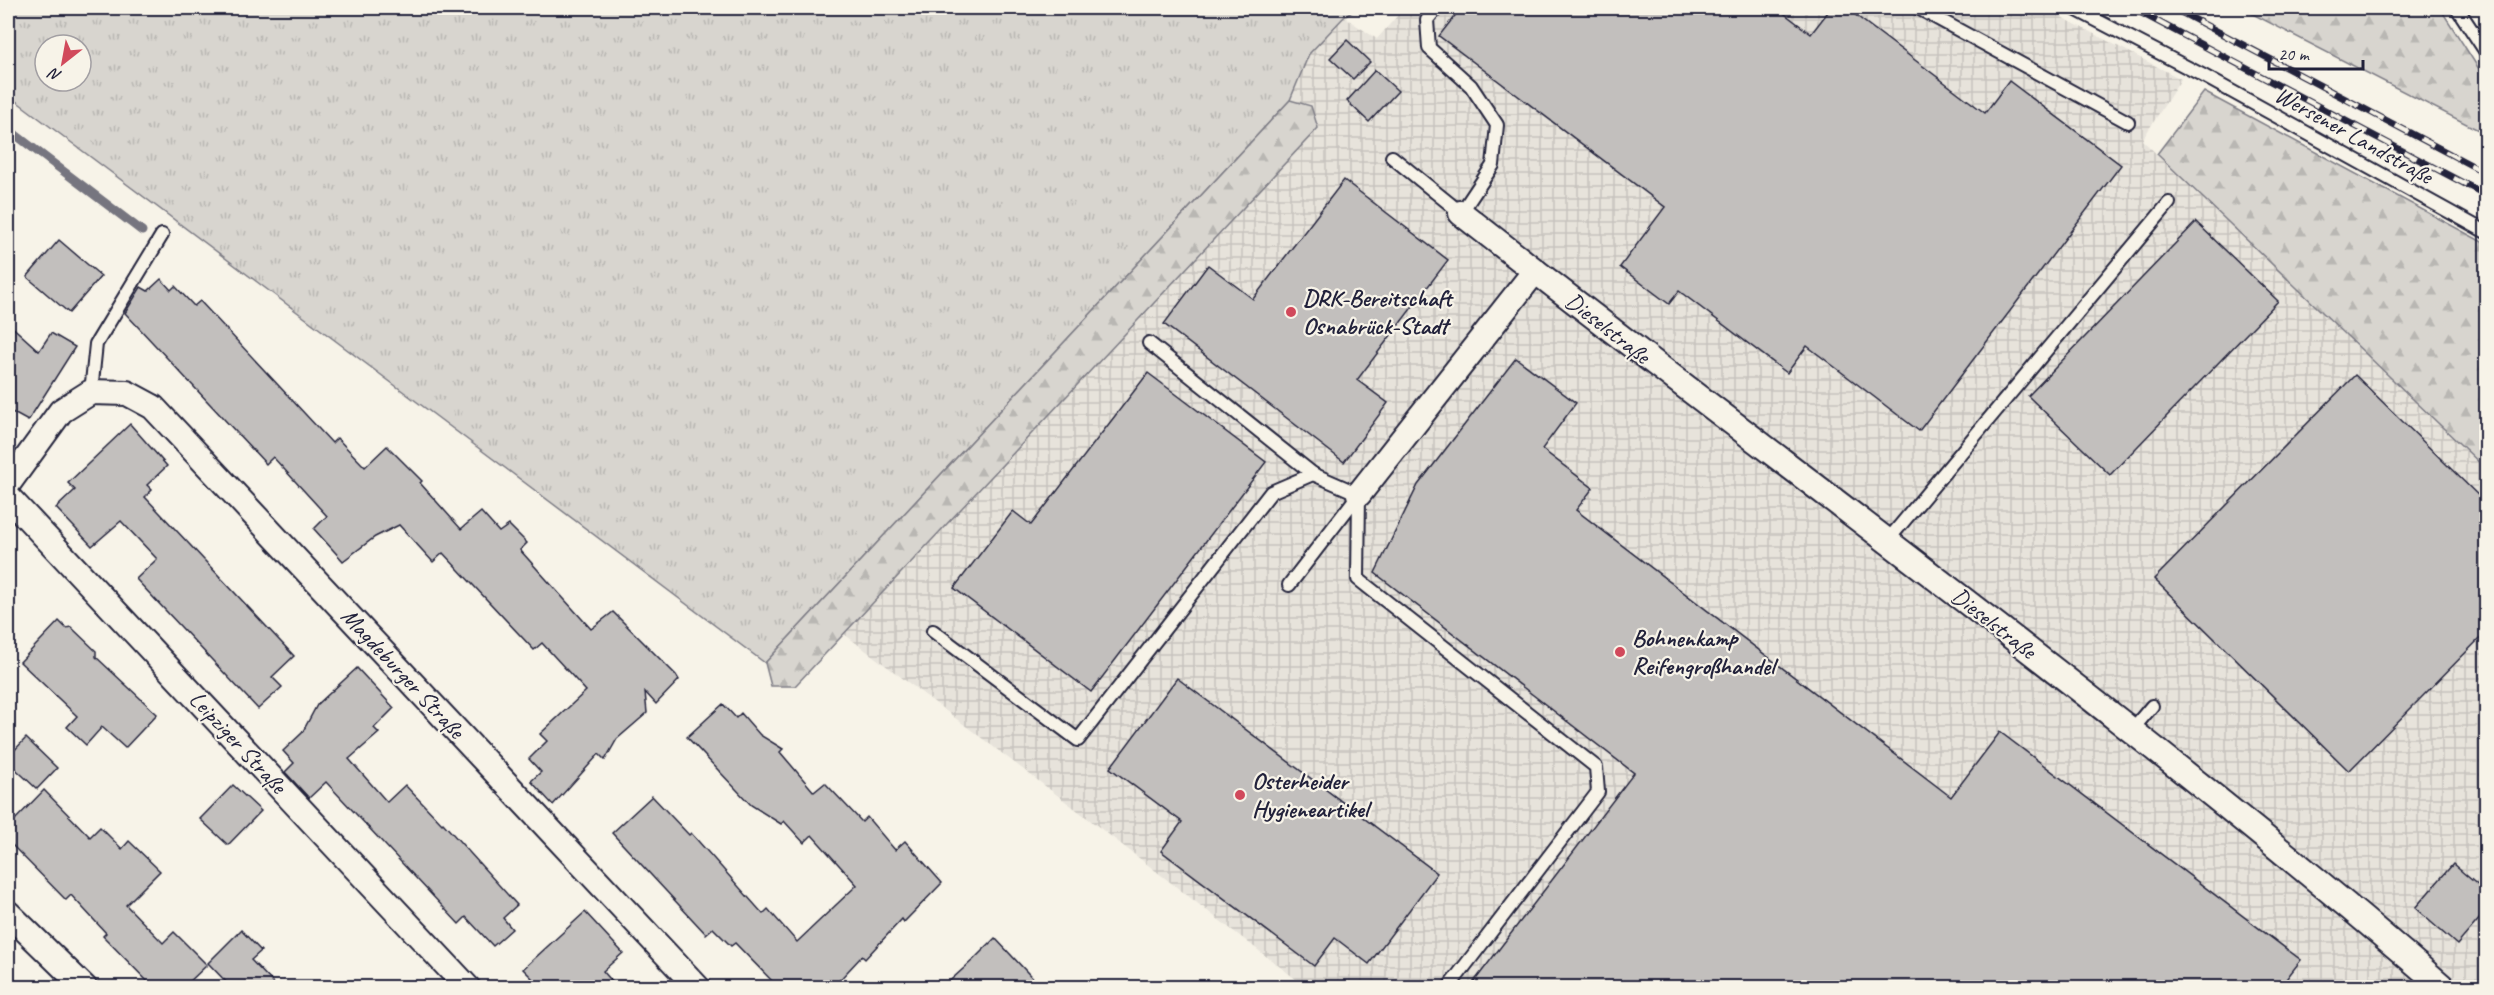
<svg xmlns="http://www.w3.org/2000/svg" width="2494" height="995" font-family="Caveat,sans-serif">
<style>
.industrial{fill:url(#industrial-grid)}
.grass{fill:url(#grass-tufts);stroke:#7d7c85;stroke-width:1.5;fill-rule:evenodd}
.forest{fill:url(#forest-firs);stroke:#7d7c85;stroke-width:1.5}
.lines{fill:none;stroke-linecap:round;stroke-linejoin:round}
.stream{stroke:#76747f;stroke-width:9}
.building{fill:#c2bfbd;stroke:#22223b;stroke-width:1.5}
.service-casing{stroke:#22223b;stroke-width:16}
.minor-casing{stroke:#22223b;stroke-width:28}
.service{stroke:#f7f3e8;stroke-width:12}
.minor{stroke:#f7f3e8;stroke-width:24}
.rail-casing{stroke:#22223b;stroke-width:7}
.rail{stroke:#f7f3e8;stroke-width:4.5;stroke-dasharray:14;stroke-linecap:butt}
.poi-dot{fill:#d1495b;stroke:#f7f3e8;stroke-width:2}
.labels{text-anchor:middle;stroke-width:4.5;stroke-linejoin:round;paint-order:stroke}
.street-label{font-size:24px;fill:#22223b;stroke:#f7f3e8}
.poi-label{font-size:24px;font-weight:bold;fill:#22223b;stroke:#f7f3e8;text-anchor:start}
</style>
<defs>
<pattern id="industrial-grid" width="8" height="8" patternUnits="userSpaceOnUse" patternTransform="scale(1.5)"><rect width="8" height="8" fill="#e7e3db"/><path d="M0 4h8M4 0v8" fill="none" stroke="#c6c2bd"/></pattern>
<pattern id="grass-tufts" width="24" height="20" patternUnits="userSpaceOnUse" patternTransform="scale(1.5)"><rect width="24" height="20" fill="#d8d5cf"/><path d="M3 7l-1-3M5 7V3M7 7l1-3M15 17l-1-3M17 17v-4M19 17l1-3" fill="none" stroke="#b9b7b3"/></pattern>
<pattern id="forest-firs" width="22" height="20" patternUnits="userSpaceOnUse" patternTransform="scale(1.5)"><rect width="22" height="20" fill="#d8d5cf"/><path d="M5 1l3.5 6h-7zM16 11l3.5 6h-7z" fill="#b9b7b3"/></pattern>
</defs>
<rect width="100%" height="100%" fill="#f7f3e8"/>
<filter id="ink" filterUnits="userSpaceOnUse"><feTurbulence type="fractalNoise" baseFrequency=".0167" numOctaves="2"/><feDisplacementMap in="SourceGraphic" scale="12" xChannelSelector="R" yChannelSelector="G"/><feConvolveMatrix kernelMatrix="1 2 1 2 8 2 1 2 1" color-interpolation-filters="sRGB"/></filter>
<g filter="url(#ink)">
<path class="industrial" d="M 1404,8 L 2044,8 L 2181,79 L 2142,140 L 2486,469 L 2486,987 L 1306,987 L 1073,807 L 844,634 L 1318,128 L 1311,106 L 1290,100 L 1309,54 L 1344,17 L 1377,39 Z"/>
<path class="grass" d="M 8,8 L 1358,8 L 1344,17 L 1309,54 L 1290,100 L 765,663 L 8,95 ZM 45,45 L 81,45 L 81,81 L 45,81 Z"/>
<g class="forest">
<path d="M 2241,8 L 2440,8 L 2486,80 L 2486,134 Z"/>
<path d="M 2204,92 L 2486,244 L 2486,469 L 2157,154 Z"/>
<path d="M 1290,100 L 1311,106 L 1318,128 L 795,686 L 771,686 L 765,663 Z"/>
</g>
<g class="lines">
<path class="stream" d="M 8,129 L 142,231"/>
</g>
<g class="building">
<path d="M 1461,8 L 1777,8 L 1811,34 L 1831,8 L 1846,8 L 1985,113 L 2009,81 L 2121,165 L 1919,431 L 1807,346 L 1787,373 L 1679,291 L 1669,304 L 1620,267 L 1665,207 L 1439,36 Z"/>
<path d="M 1347,40 L 1370,62 L 1353,79 L 1330,58 Z"/>
<path d="M 1375,70 L 1398,91 L 1369,122 L 1347,101 Z"/>
<path d="M 1344,180 L 1448,260 L 1357,380 L 1388,403 L 1344,462 L 1164,324 L 1208,265 L 1253,299 Z"/>
<path d="M 2196,222 L 2278,301 L 2110,475 L 2028,396 Z"/>
<path d="M 59,240 L 101,276 L 69,313 L 27,277 Z"/>
<path d="M 161,279 L 171,290 L 175,286 L 194,306 L 200,301 L 332,443 L 337,438 L 365,467 L 387,446 L 422,481 L 420,483 L 461,529 L 481,512 L 499,532 L 509,525 L 527,543 L 520,550 L 591,629 L 613,612 L 676,675 L 679,680 L 656,704 L 645,692 L 647,713 L 617,739 L 605,760 L 599,754 L 553,805 L 531,781 L 541,772 L 529,759 L 547,741 L 540,734 L 586,691 L 542,643 L 534,650 L 443,553 L 433,562 L 399,525 L 375,537 L 343,561 L 314,529 L 327,516 L 273,457 L 266,464 L 125,313 L 141,287 L 148,291 Z"/>
<path d="M 8,323 L 39,351 L 51,333 L 75,347 L 28,421 L 8,410 Z"/>
<path d="M 1516,358 L 1576,403 L 1542,449 L 1593,488 L 1576,510 L 1951,797 L 2000,732 L 2301,960 L 2280,987 L 1470,987 L 1634,773 L 1375,573 L 1418,485 Z"/>
<path d="M 1148,373 L 1266,462 L 1091,692 L 954,588 L 1013,511 L 1031,525 Z"/>
<path d="M 2355,375 L 2487,504 L 2487,631 L 2349,771 L 2154,579 Z"/>
<path d="M 130,424 L 167,466 L 147,485 L 152,490 L 145,497 L 294,656 L 272,677 L 282,687 L 258,709 L 136,579 L 157,559 L 121,521 L 92,546 L 56,508 L 75,490 L 68,483 Z"/>
<path d="M 59,621 L 66,628 L 71,627 L 96,651 L 96,657 L 157,714 L 125,748 L 102,727 L 86,745 L 67,727 L 77,716 L 20,662 Z"/>
<path d="M 357,668 L 394,708 L 374,728 L 379,733 L 349,759 L 387,802 L 405,785 L 442,824 L 443,823 L 517,905 L 503,918 L 512,929 L 493,946 L 466,917 L 459,924 L 326,782 L 309,798 L 285,772 L 294,763 L 283,751 L 302,733 L 317,705 Z"/>
<path d="M 1177,678 L 1437,873 L 1369,964 L 1335,938 L 1314,966 L 1161,851 L 1182,822 L 1110,768 Z"/>
<path d="M 723,704 L 736,718 L 741,713 L 760,735 L 783,749 L 780,752 L 814,792 L 825,783 L 862,822 L 867,817 L 895,850 L 905,841 L 942,883 L 904,922 L 902,919 L 865,959 L 862,956 L 833,987 L 778,987 L 735,943 L 731,946 L 713,928 L 706,934 L 612,833 L 652,796 L 689,835 L 691,833 L 763,914 L 768,909 L 797,942 L 857,885 L 812,835 L 804,843 L 784,821 L 781,824 L 751,805 L 687,737 Z"/>
<path d="M 26,738 L 57,768 L 37,789 L 8,762 L 8,757 Z"/>
<path d="M 233,785 L 261,811 L 228,845 L 200,819 Z"/>
<path d="M 44,790 L 90,837 L 100,827 L 122,849 L 129,841 L 160,871 L 126,905 L 163,943 L 174,932 L 207,965 L 184,987 L 153,987 L 103,936 L 106,933 L 71,895 L 66,900 L 8,841 L 8,827 Z"/>
<path d="M 2453,864 L 2487,893 L 2487,910 L 2457,945 L 2415,908 Z"/>
<path d="M 585,912 L 623,953 L 603,971 L 617,987 L 541,987 L 523,969 Z"/>
<path d="M 241,930 L 261,951 L 251,960 L 277,987 L 231,987 L 208,963 Z"/>
<path d="M 995,938 L 1041,987 L 943,987 L 973,960 Z"/>
</g>
<g class="lines">
<g class="service-casing">
<g id="service">
<path d="M 1918,8 L 2128,122"/>
<path d="M 2073,8 L 2202,75 L 2486,232"/>
<path d="M 2457,8 L 2486,52"/>
<path d="M 1392,157 L 1461,213 L 1493,165 L 1497,125 L 1471,86 L 1429,48 L 1427,20 L 1437,8"/>
<path d="M 1149,343 L 1313,474"/>
<path d="M 91,392 L 96,344 L 162,235"/>
<path d="M 1359,494 L 1358,579 L 1596,767 L 1598,792 L 1448,988"/>
<path d="M 1888,540 L 2169,203"/>
<path d="M 1289,585 L 1359,494"/>
<path d="M 933,631 L 1078,740 L 1271,492 L 1313,474 L 1359,494"/>
<path d="M 2131,731 L 2152,706"/>
</g>
</g>
<g class="minor-casing">
<g id="minor">
<path d="M 1461,213 C 1789,471 2128,714 2444,988"/>
<path d="M 8,484 L 61,411 L 91,392 L 127,393 L 153,407 L 698,988"/>
<path d="M 1359,494 L 1535,271"/>
<path d="M 8,497 L 468,988"/>
<path d="M 8,913 L 85,988"/>
</g>
</g>
<use href="#service" class="service"/>
<use href="#minor" class="minor"/>
<g class="rail-casing">
<g id="rail">
<path d="M 2132,8 L 2486,195"/>
<path d="M 2173,8 L 2486,173"/>
</g>
</g>
<use href="#rail" class="rail"/>
</g>
</g>
<g class="poi-dot">
<circle cx="1291" cy="312" r="6"/>
<circle cx="1620" cy="652" r="6"/>
<circle cx="1240" cy="795" r="6"/>
</g>
<g class="labels">
<g class="street-label">
<text transform="translate(2354 135) rotate(29)" y="8">Wersener Landstraße</text>
<text transform="translate(1608 328) rotate(38)" y="8">Dieselstraße</text>
<text transform="translate(1994 623) rotate(38)" y="8">Dieselstraße</text>
<text transform="translate(403 673) rotate(47)" y="8">Magdeburger Straße</text>
<text transform="translate(238 742) rotate(47)" y="8">Leipziger Straße</text>
</g>
<g class="poi-label">
<text x="1303" y="306">DRK-Bereitschaft<tspan x="1303" dy="28">Osnabrück-Stadt</tspan></text>
<text x="1632" y="646">Bohnenkamp<tspan x="1632" dy="28">Reifengroßhandel</tspan></text>
<text x="1252" y="789">Osterheider<tspan x="1252" dy="28">Hygieneartikel</tspan></text>
</g>
</g>
<rect width="2494" height="995" fill="none" stroke="#f7f3e8" stroke-width="30"/>
<rect x="15" y="15" width="2464" height="965" fill="none" stroke="#22223b" stroke-width="2" filter="url(#ink)"/>
<g transform="translate(63 63) rotate(211)"><circle r="28" fill="#f7f3e8" stroke="#a29fa3" stroke-width="1.5"/>
<path d="M0-4.5L10 22L0 15L-10 22Z" fill="#d1495b"/>
<text y="-9" font-size="16" font-weight="bold" text-anchor="middle" fill="#22223b">N</text>
</g>
<path d="M2269 60v9h94v-9" fill="none" stroke="#22223b" stroke-width="3"/>
<text x="2278" y="60" font-size="18" fill="#22223b" stroke="#f7f3e8" stroke-width="4.5" paint-order="stroke">20 m</text>
</svg>
